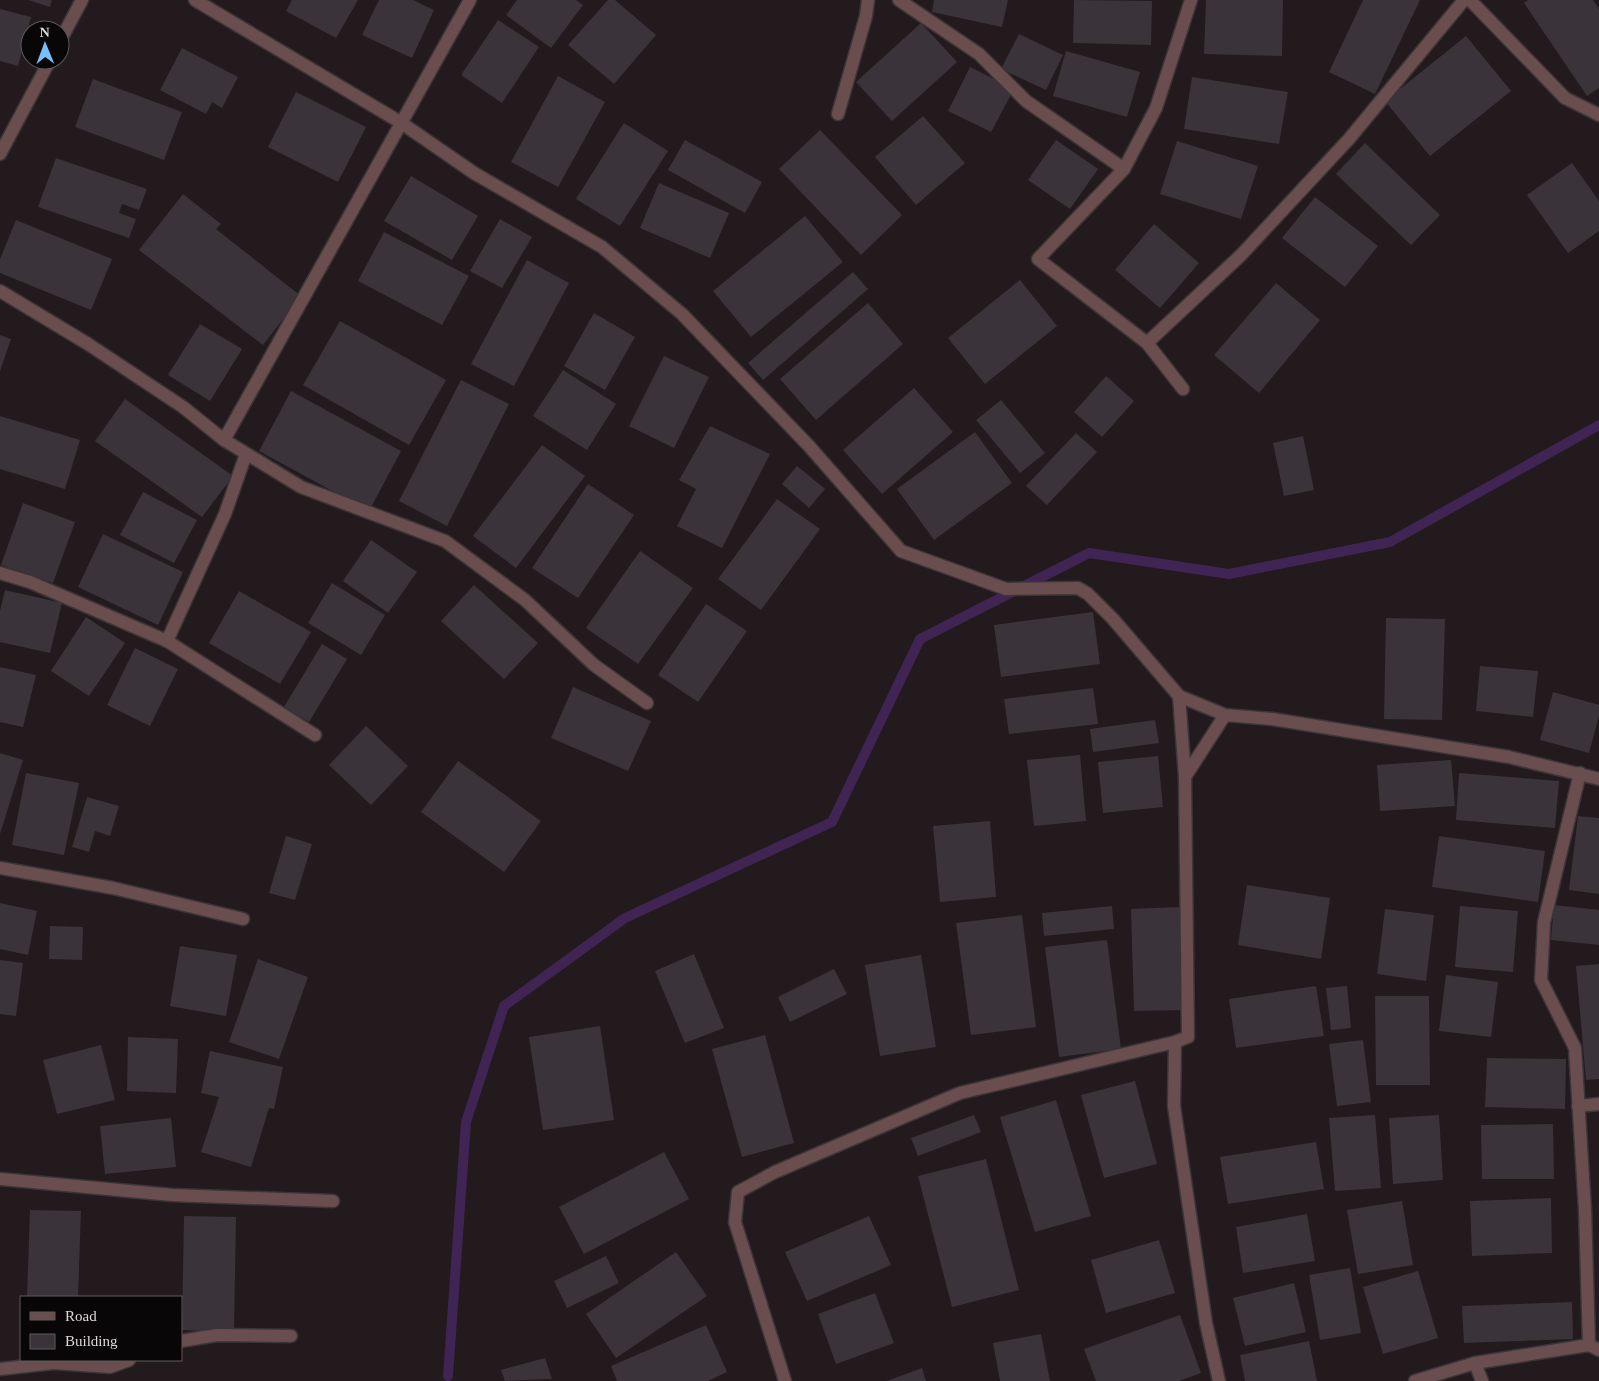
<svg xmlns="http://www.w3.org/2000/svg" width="1599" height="1381" font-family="Georgia,serif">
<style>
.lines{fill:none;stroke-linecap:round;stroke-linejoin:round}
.stream{stroke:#402454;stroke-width:10}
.building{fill:#3a3339}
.minor-casing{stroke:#3c3537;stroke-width:15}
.minor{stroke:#6a4d4e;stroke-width:12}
</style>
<rect width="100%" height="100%" fill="#221a1d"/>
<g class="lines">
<path class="stream" d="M 448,1376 L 466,1122 L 504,1006 L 625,918 L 832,822 L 920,639 L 1089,553 L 1229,574 L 1390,542 L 1599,425"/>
</g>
<g class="building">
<path d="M 28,0 L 52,0 L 50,7 Z"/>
<path d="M 292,0 L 358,0 L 336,38 L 286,11 Z"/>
<path d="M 379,0 L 413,0 L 434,10 L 412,58 L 362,35 Z"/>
<path d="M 517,0 L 576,0 L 583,5 L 551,48 L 506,15 Z"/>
<path d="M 608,0 L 615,0 L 656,35 L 614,84 L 568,45 Z"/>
<path d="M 934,0 L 1008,0 L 1002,27 L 932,12 Z"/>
<path d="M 1074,0 L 1152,1 L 1151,45 L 1073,43 Z"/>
<path d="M 1206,0 L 1283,0 L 1282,56 L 1204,54 Z"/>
<path d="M 1363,0 L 1420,0 L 1375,94 L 1329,72 Z"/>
<path d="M 1528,0 L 1593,0 L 1599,9 L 1599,88 L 1587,96 L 1524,3 Z"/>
<path d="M 0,9 L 31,17 L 18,66 L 0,61 Z"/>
<path d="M 498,20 L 539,47 L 502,103 L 461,75 Z"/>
<path d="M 921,23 L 957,62 L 892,121 L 856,82 Z"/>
<path d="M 1019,34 L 1063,55 L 1046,90 L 1001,69 Z"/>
<path d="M 1466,36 L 1511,91 L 1430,156 L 1385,101 Z"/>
<path d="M 182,48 L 238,77 L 222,108 L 212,102 L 206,114 L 160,90 Z"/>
<path d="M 1066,51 L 1140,72 L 1127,117 L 1053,96 Z"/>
<path d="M 970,67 L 1014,89 L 991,132 L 948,111 Z"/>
<path d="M 558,76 L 605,102 L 558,187 L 511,162 Z"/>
<path d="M 1192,77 L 1288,92 L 1279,144 L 1184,129 Z"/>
<path d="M 93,79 L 182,112 L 164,160 L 75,127 Z"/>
<path d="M 296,92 L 366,127 L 338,182 L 268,147 Z"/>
<path d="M 923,116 L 965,163 L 916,205 L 875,157 Z"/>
<path d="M 624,123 L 668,151 L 620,226 L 576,199 Z"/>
<path d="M 820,130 L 902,215 L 861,255 L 779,169 Z"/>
<path d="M 685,140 L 762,182 L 745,213 L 668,170 Z"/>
<path d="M 1056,140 L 1098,169 L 1070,209 L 1028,180 Z"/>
<path d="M 1177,141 L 1258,166 L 1241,219 L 1160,194 Z"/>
<path d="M 1365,143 L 1440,215 L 1411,245 L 1336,174 Z"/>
<path d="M 56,158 L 147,189 L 139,210 L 122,204 L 119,213 L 136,219 L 129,238 L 38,207 Z"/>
<path d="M 1572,163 L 1599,201 L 1599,231 L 1568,253 L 1527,195 Z"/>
<path d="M 411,176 L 478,216 L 452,260 L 384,221 Z"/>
<path d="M 659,183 L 729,213 L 710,258 L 640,228 Z"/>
<path d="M 183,194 L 221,224 L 216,229 L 301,296 L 263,345 L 139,250 Z"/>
<path d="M 1315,197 L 1378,246 L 1345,287 L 1282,238 Z"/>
<path d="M 805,216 L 843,262 L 751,337 L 713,291 Z"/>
<path d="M 500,219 L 532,237 L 502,288 L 470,271 Z"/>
<path d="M 16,220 L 112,259 L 91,310 L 0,273 L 0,259 Z"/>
<path d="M 1154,224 L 1199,263 L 1160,308 L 1115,270 Z"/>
<path d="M 384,232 L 469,276 L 442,325 L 358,281 Z"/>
<path d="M 527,260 L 569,283 L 514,386 L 471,364 Z"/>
<path d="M 853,272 L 868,289 L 763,380 L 748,363 Z"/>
<path d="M 1020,280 L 1057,326 L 985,384 L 948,338 Z"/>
<path d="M 1276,283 L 1320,320 L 1259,393 L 1214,355 Z"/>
<path d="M 868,303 L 903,344 L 816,420 L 780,379 Z"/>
<path d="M 594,313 L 635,337 L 605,390 L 564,366 Z"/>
<path d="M 340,321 L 446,380 L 409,445 L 303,385 Z"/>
<path d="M 200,324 L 242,349 L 210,401 L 168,375 Z"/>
<path d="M 0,335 L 11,339 L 0,371 Z"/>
<path d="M 664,356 L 709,377 L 674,448 L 629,426 Z"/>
<path d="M 563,370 L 616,404 L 587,450 L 533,416 Z"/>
<path d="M 1106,376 L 1134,401 L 1102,437 L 1074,412 Z"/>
<path d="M 461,380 L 509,404 L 447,526 L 399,501 Z"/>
<path d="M 914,388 L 953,432 L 882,494 L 843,450 Z"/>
<path d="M 291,391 L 401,451 L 369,511 L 259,451 Z"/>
<path d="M 125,399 L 233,476 L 202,517 L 95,441 Z"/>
<path d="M 1001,400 L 1045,453 L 1020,473 L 976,420 Z"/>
<path d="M 0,416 L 80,440 L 65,489 L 0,469 Z"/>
<path d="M 710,426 L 770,454 L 722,548 L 677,526 L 696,489 L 679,480 Z"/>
<path d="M 975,432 L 1012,483 L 934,540 L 897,489 Z"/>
<path d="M 1076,433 L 1097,452 L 1047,505 L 1026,486 Z"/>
<path d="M 1303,436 L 1314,490 L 1284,496 L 1273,443 Z"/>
<path d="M 542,445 L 585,476 L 516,568 L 473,536 Z"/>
<path d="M 797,466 L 825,489 L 809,508 L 782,484 Z"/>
<path d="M 588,484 L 634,515 L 578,598 L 532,568 Z"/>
<path d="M 143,492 L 197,520 L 174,563 L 120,535 Z"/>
<path d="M 777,499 L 820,529 L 761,610 L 718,579 Z"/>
<path d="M 23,503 L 75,522 L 53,583 L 1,565 Z"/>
<path d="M 103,534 L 183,572 L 158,625 L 78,587 Z"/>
<path d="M 371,540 L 417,572 L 388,613 L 343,581 Z"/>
<path d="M 640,551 L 693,588 L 638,664 L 586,628 Z"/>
<path d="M 332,583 L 385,615 L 361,655 L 308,623 Z"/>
<path d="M 474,585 L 538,643 L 504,679 L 441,621 Z"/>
<path d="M 5,590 L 62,603 L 50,653 L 0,642 L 0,611 Z"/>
<path d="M 239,591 L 311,632 L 280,684 L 209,643 Z"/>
<path d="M 706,604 L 747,631 L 698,702 L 658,675 Z"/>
<path d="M 1093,612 L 1100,664 L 1001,677 L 994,625 Z"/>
<path d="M 86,617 L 125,643 L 89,696 L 51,671 Z"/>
<path d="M 1386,618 L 1445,619 L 1442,720 L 1384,719 Z"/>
<path d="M 322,644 L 347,659 L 309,722 L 284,707 Z"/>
<path d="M 135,648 L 178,669 L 150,726 L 107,705 Z"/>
<path d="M 1480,666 L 1538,671 L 1533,717 L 1476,711 Z"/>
<path d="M 0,667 L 36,675 L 23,727 L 0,722 Z"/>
<path d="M 573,687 L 651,721 L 628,771 L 551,738 Z"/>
<path d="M 1093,688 L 1098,724 L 1009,734 L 1004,699 Z"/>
<path d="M 1553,692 L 1599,705 L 1599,716 L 1589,753 L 1540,740 Z"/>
<path d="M 1155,720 L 1159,743 L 1093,752 L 1090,729 Z"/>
<path d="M 366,726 L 408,766 L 371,805 L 329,765 Z"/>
<path d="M 0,753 L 23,760 L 0,834 Z"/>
<path d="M 1080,755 L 1086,821 L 1034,826 L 1027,760 Z"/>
<path d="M 1158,756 L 1163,807 L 1103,813 L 1098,762 Z"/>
<path d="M 1451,760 L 1455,806 L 1380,811 L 1377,765 Z"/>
<path d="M 458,761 L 541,821 L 504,872 L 421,812 Z"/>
<path d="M 26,773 L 79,783 L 64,855 L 12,845 Z"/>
<path d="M 1459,773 L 1559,781 L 1555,828 L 1456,820 Z"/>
<path d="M 87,797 L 119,806 L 110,836 L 95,831 L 89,852 L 72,847 Z"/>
<path d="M 1578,816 L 1599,818 L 1599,894 L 1569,890 Z"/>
<path d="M 990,821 L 996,897 L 940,902 L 933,826 Z"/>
<path d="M 286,836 L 312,844 L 295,900 L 269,893 Z"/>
<path d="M 1439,836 L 1545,851 L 1538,902 L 1432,887 Z"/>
<path d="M 1247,885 L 1330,898 L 1321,959 L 1238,945 Z"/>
<path d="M 0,903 L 37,911 L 28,955 L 0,949 Z"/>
<path d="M 1554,905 L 1599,910 L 1599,945 L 1551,940 Z"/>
<path d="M 1112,906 L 1114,929 L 1044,936 L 1042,913 Z"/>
<path d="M 1460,906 L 1518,911 L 1513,972 L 1455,967 Z"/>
<path d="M 1180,907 L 1184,1010 L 1134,1011 L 1131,909 Z"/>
<path d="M 1385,909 L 1434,915 L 1426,981 L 1377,974 Z"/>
<path d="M 1022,915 L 1036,1027 L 971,1035 L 956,923 Z"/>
<path d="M 50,926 L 83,927 L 82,960 L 49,959 Z"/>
<path d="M 1107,940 L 1121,1049 L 1059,1057 L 1045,947 Z"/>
<path d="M 180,946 L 237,955 L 226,1016 L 170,1006 Z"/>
<path d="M 694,954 L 724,1028 L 685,1043 L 655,971 Z"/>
<path d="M 921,955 L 936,1047 L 880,1056 L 865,965 Z"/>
<path d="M 258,959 L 308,977 L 279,1059 L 229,1042 Z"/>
<path d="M 0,960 L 23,963 L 16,1016 L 0,1014 Z"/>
<path d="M 1599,964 L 1599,1079 L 1586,1080 L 1576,966 Z"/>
<path d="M 834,969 L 847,994 L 790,1022 L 778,997 Z"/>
<path d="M 1446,975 L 1498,982 L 1491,1037 L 1439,1031 Z"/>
<path d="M 1316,986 L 1324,1036 L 1236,1048 L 1229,999 Z"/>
<path d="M 1347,986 L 1351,1028 L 1331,1030 L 1326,988 Z"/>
<path d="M 1375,996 L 1429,996 L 1430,1085 L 1376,1085 Z"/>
<path d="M 600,1026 L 614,1120 L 543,1130 L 529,1037 Z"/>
<path d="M 765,1035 L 794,1143 L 742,1157 L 712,1049 Z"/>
<path d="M 128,1037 L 178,1039 L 176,1093 L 127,1091 Z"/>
<path d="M 1363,1040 L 1371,1102 L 1337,1106 L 1329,1044 Z"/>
<path d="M 101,1045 L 115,1100 L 57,1114 L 43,1060 Z"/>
<path d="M 210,1051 L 283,1067 L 274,1109 L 269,1108 L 251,1167 L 201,1152 L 219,1097 L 201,1093 Z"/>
<path d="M 1487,1058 L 1566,1059 L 1565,1109 L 1485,1107 Z"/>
<path d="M 1135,1081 L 1157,1164 L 1104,1178 L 1081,1095 Z"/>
<path d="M 1056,1100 L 1091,1216 L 1035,1232 L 1000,1117 Z"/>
<path d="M 974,1115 L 981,1132 L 918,1156 L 911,1138 Z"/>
<path d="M 1375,1115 L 1381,1188 L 1335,1191 L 1329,1118 Z"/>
<path d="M 1439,1115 L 1443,1180 L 1393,1184 L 1389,1118 Z"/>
<path d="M 171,1118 L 176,1167 L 105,1174 L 100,1126 Z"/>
<path d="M 1553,1124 L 1554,1179 L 1482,1179 L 1481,1125 Z"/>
<path d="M 1316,1142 L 1324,1189 L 1228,1204 L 1220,1157 Z"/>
<path d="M 664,1152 L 689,1199 L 584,1254 L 559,1207 Z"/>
<path d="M 986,1159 L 1019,1290 L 952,1307 L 918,1176 Z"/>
<path d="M 1551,1198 L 1552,1253 L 1472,1256 L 1470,1201 Z"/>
<path d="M 1402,1201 L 1413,1265 L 1358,1274 L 1347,1210 Z"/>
<path d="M 30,1210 L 81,1211 L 78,1297 L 27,1297 Z"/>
<path d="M 1307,1214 L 1315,1261 L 1243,1273 L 1236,1227 Z"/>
<path d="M 184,1216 L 236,1217 L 234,1332 L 182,1330 Z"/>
<path d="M 869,1216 L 891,1265 L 807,1301 L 785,1252 Z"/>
<path d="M 1159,1240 L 1175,1293 L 1106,1313 L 1091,1260 Z"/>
<path d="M 676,1252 L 707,1296 L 616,1358 L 586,1314 Z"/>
<path d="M 606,1256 L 619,1283 L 567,1308 L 554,1281 Z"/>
<path d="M 1350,1268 L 1361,1333 L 1320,1340 L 1309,1275 Z"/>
<path d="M 1418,1271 L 1438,1338 L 1383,1354 L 1363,1287 Z"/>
<path d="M 1294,1283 L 1306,1332 L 1245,1346 L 1233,1298 Z"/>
<path d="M 875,1293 L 894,1343 L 836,1364 L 818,1314 Z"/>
<path d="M 1572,1302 L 1573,1339 L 1464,1343 L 1462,1306 Z"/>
<path d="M 1180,1315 L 1201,1373 L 1179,1381 L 1096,1381 L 1084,1349 Z"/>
<path d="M 706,1325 L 727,1372 L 708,1381 L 617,1381 L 611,1366 Z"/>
<path d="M 1041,1334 L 1050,1381 L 1000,1381 L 993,1343 Z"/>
<path d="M 1309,1341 L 1317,1381 L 1245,1381 L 1240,1355 Z"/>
<path d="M 545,1358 L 552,1379 L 505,1381 L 501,1370 Z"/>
<path d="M 922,1368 L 926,1381 L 887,1381 Z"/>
</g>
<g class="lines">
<g class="minor-casing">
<g id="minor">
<path d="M 195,0 L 400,122 L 474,173 L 602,247 L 682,314 L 809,446 L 901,551 L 1006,589 L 1078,588 L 1088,594 L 1113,619 L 1179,696 L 1225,715 L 1272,719 L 1509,757 L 1599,779"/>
<path d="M 899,0 L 979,54 L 1026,101 L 1124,169"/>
<path d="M 1470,0 L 1565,98 L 1599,115"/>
<path d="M 60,41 L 82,0"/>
<path d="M 838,114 L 866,16 L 868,0"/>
<path d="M 0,154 L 50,60"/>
<path d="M 0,291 L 88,344 L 183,407 L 224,440 L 301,487 L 445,541 L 525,600 L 594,665 L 647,703"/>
<path d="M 1147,343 L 1241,255 L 1349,139 L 1464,0"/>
<path d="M 1183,389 L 1147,343 L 1038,259 L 1124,169 L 1156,108 L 1191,0"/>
<path d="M 224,440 L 470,0"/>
<path d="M 0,573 L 30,582 L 167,641 L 315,735"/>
<path d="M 167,641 L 225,514 L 246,454"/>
<path d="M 1580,773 L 1544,922 L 1541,980 L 1575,1048 L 1585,1210 L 1589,1345"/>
<path d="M 1185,777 L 1225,715"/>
<path d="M 0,868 L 113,888 L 243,919"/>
<path d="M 1175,1042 L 1174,1106 L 1206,1323 L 1219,1381"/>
<path d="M 1578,1106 L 1599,1104"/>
<path d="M 0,1179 L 172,1195 L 333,1201"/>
<path d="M 181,1341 L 217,1335 L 291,1336"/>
<path d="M 1475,1363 L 1482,1381"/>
<path d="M 0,1369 L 54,1363 L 110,1367 L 129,1360"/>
<path d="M 785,1381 L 735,1222 L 738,1192 L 775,1172 L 960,1093 L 1175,1042 L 1188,1037 L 1185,777 L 1179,696"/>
<path d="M 1415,1381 L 1475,1363 L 1589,1345 L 1599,1350"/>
</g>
</g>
<use href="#minor" class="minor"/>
</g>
<rect x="20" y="1296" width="162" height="65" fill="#090607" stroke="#5e5a5b"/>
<rect x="30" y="1312" width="25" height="8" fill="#6a4d4e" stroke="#5e5a5b"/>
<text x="65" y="1321" font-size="15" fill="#ded8da">Road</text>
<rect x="30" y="1334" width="25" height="15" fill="#3a3339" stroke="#5e5a5b"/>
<text x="65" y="1346" font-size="15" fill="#ded8da">Building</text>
<g transform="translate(45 45) rotate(359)"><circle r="24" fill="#090607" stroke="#5e5a5b"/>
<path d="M0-4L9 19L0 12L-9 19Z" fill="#77bff7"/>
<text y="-8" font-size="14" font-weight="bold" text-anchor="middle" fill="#ded8da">N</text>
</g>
</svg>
